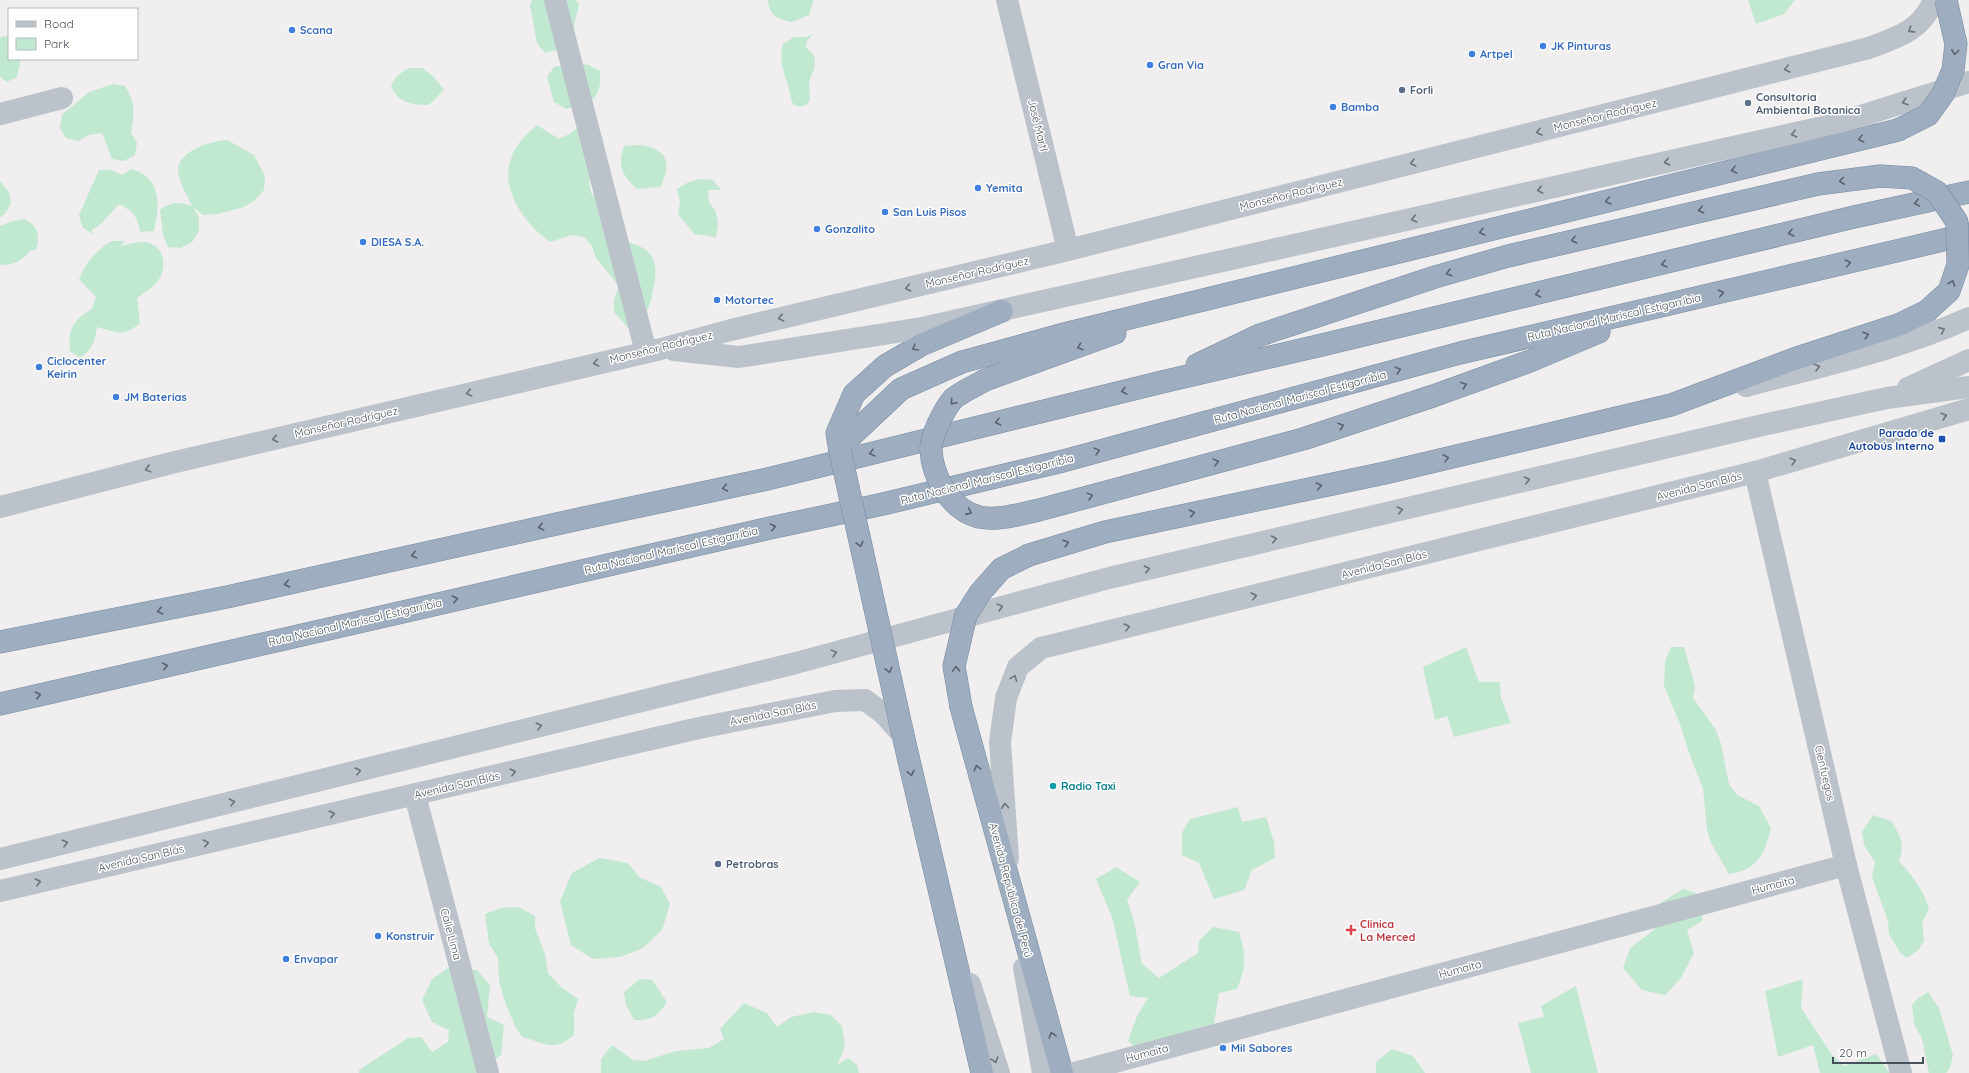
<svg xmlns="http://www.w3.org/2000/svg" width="1969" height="1073" font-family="Quicksand,sans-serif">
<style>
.green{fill:#c1e9d2}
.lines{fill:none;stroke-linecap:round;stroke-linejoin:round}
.trunk-casing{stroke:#778aa2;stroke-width:23}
.minor{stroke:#bbc2c9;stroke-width:22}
.tertiary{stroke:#bbc2c9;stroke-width:22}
.trunk{stroke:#9eaec0;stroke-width:22}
.trunk-bridge-casing{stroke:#778aa2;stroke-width:23;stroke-linecap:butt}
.trunk-bridge{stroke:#9eaec0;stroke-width:22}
.oneway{stroke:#6a727b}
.oneway2{stroke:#59636e}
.shop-dot{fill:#3f7fe0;stroke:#fff;stroke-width:1.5}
.service-dot{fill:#5c6f8a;stroke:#fff;stroke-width:1.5}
.transit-dot{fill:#1a4fb4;stroke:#fff;stroke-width:1.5}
.culture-dot{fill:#0f9aa8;stroke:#fff;stroke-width:1.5}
.health-dot{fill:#e0444e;stroke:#fff;stroke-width:1.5}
.labels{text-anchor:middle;stroke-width:3;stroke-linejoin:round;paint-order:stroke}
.shop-label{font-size:11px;font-weight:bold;fill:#366cbe;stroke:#fff;text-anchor:start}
.service-label{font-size:11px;font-weight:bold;fill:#4e5e75;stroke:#fff;text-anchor:start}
.street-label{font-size:11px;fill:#485059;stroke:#fff}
.transit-label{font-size:11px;font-weight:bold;fill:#164399;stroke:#fff;text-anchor:end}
.culture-label{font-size:11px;font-weight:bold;fill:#0d838f;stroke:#fff;text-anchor:start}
.health-label{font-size:11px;font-weight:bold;fill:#be3a42;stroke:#fff;text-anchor:start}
</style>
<rect width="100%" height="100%" fill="#f0eeee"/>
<g class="green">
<path d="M 532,0 L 575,0 L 579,4 L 573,31 L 576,45 L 545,53 L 537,43 L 530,5 Z"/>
<path d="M 768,0 L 813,0 L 813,2 L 809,15 L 792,22 C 777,19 769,16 768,0 Z"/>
<path d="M 1748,0 L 1795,0 L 1784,14 L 1756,24 Z"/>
<path d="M 813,34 L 807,41 L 806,47 L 815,57 L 814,69 L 809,82 L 810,100 L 806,105 L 800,107 L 794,105 C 791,101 791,98 790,93 C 786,76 778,62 783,44 L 794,37 L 806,37 Z"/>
<path d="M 4,36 L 9,37 L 9,59 L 21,59 L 17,77 L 7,82 L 0,77 L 0,38 Z"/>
<path d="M 577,63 L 589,65 L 600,71 C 602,101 591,102 566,109 L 554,102 L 547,77 L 554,67 Z"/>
<path d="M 409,68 L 422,68 L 433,76 L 444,90 L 429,105 C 412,105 398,103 391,86 C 395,77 400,73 409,68 Z"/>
<path d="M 113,84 L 125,86 C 136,104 134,113 131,133 L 137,143 L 135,155 L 124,161 L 112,159 L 102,133 L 89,135 L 78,141 L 66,138 L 60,128 L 62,115 L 89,92 Z"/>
<path d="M 581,124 L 602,137 C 608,157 600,163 589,181 L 591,193 L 608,211 L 626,242 C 655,248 659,263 653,290 C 652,297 650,305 647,311 C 643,318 635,323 629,329 L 614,312 L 614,300 L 619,286 L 596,258 L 592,246 L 584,237 L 572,235 L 550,242 C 525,224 498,188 512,156 C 516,144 528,133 537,125 L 559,139 L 571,133 Z"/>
<path d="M 227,140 L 254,155 L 265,176 L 264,190 L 255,200 L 244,207 L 218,214 L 203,215 L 193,207 L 199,218 L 199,231 L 192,242 L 181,248 L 168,247 L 163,235 L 160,210 C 173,201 178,202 192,206 C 187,195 179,183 178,171 C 177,151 211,141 227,140 Z"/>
<path d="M 636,145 C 665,146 674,162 660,187 L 637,189 C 622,175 617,166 624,146 Z"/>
<path d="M 132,169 C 162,178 160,206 154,231 L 140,232 C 138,217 133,211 119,204 L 102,223 L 92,230 L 92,234 L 82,227 L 79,215 L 99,170 L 111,170 L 122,175 Z"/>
<path d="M 699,179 L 713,180 L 721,190 L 708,190 L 709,202 L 716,212 L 718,225 L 716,237 L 694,234 L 678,214 L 680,202 L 677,189 L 687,183 Z"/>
<path d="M 0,181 L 9,192 L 11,203 L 5,214 L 0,217 Z"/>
<path d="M 25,219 C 39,228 40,234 36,250 L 31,250 C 22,261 15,265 0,265 L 0,226 L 13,221 Z"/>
<path d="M 112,241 L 125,241 L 121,246 C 129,244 141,240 149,243 C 166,248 167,270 157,282 C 152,289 143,293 137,298 L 140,323 C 123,338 116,332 97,327 C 95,342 92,349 80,358 L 70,351 C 68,329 73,320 92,309 L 96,297 L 79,279 C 86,262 97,249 112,241 Z"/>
<path d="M 1466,647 L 1479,682 L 1500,682 L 1501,698 L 1511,723 L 1454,737 L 1447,716 L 1435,720 L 1423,667 Z"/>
<path d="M 1671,647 L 1684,647 L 1695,685 L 1693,698 L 1716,730 L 1721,744 L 1729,784 L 1737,795 L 1759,806 L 1771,828 C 1765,854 1757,870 1729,874 L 1710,841 L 1707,829 L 1703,789 L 1688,750 L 1680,724 L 1664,686 L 1665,661 Z"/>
<path d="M 1238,807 L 1242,822 L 1266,817 L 1274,842 L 1275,858 L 1252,870 L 1244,890 L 1214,899 L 1199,863 L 1182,855 L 1182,833 L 1190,819 Z"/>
<path d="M 1873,815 L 1891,821 C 1901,837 1905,843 1899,861 C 1913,877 1923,889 1929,909 L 1922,923 L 1924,941 L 1918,950 L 1907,958 L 1901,954 L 1889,934 L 1888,921 L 1872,877 L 1875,862 L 1864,845 L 1862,832 Z"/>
<path d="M 599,858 L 628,863 L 639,877 L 661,887 L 670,904 L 662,930 L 643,948 L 620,957 L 593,959 L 571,945 L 560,901 L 572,873 Z"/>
<path d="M 1116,867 L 1140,882 L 1127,900 L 1134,921 L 1142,964 L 1159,978 L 1198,953 L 1199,941 L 1213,927 L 1239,932 C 1246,957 1247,965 1237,989 L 1219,993 L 1212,1036 L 1145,1054 L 1128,1041 L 1137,1016 L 1148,998 L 1130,996 L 1112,917 L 1096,879 Z"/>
<path d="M 1683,889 L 1704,896 L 1702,921 L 1687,930 L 1694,953 L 1681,978 L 1665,995 L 1642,990 L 1623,968 L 1630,948 L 1655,929 L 1657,905 Z"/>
<path d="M 518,907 L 535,916 L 535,928 L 545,954 L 548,973 L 561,987 L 578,999 L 574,1013 L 574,1035 C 553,1053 546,1043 522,1037 L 515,1026 L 505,1002 L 499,981 L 498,958 L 489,944 L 485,914 L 501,908 Z"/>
<path d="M 448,968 L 477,970 L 490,985 L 487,1017 L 504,1025 L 501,1055 L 476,1073 L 359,1073 L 359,1070 L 408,1038 L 421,1037 L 432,1052 L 448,1042 L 449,1030 L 432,1022 L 422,1000 L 432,979 Z"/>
<path d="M 640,979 L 652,980 L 667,1002 C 658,1016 651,1021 634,1020 L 626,1005 L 624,992 Z"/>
<path d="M 1803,979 L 1801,1008 L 1832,1055 L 1844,1066 L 1876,1054 L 1890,1073 L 1820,1073 L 1813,1045 L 1778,1057 L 1765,991 Z"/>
<path d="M 1576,986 L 1598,1073 L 1531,1073 L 1518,1023 L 1544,1017 L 1541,1006 Z"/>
<path d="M 1928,992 L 1939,1008 L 1953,1055 L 1950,1068 L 1946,1073 L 1929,1073 L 1922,1039 L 1914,1024 L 1912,1005 L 1917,999 Z"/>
<path d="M 744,1003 L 767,1013 L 777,1027 L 791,1017 L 814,1012 L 831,1015 L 842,1026 L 845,1047 L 837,1065 L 848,1058 L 857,1065 L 859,1073 L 601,1073 L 601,1059 L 612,1045 L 633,1060 L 644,1061 L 676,1051 L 709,1048 L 724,1039 L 720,1029 Z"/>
<path d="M 1392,1049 L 1413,1056 L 1425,1073 L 1376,1073 L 1376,1062 Z"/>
</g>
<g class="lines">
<g class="trunk-casing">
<g id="trunk">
<path d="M 1197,365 L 1260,335 L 1435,277 L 1508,256 L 1818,184 L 1880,176"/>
<path d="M 985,380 L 1115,333"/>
<path d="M 840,451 L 851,436 L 901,389 L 962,362 L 1060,335 L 1898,130"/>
<path d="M 840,451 L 837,433 L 854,394 L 885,366 L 921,345 L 1002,311"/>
<path d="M 1039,510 L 1303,439 L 1433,396 L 1530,361 L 1599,332"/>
<path d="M 1029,555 L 1105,532 L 1385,473 L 1671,405 L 1794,359 L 1898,325 L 1927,311"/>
<path d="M 0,642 L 227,597 L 579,519 L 763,480 L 1162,382 L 1322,345 L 1854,217 L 1969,192"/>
<path d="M 0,704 L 770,528 L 883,504 L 1063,461 L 1460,353 L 1969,234"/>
<path d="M 961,707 L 1062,1073"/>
<path d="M 903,735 L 982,1073"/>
</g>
</g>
<g class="minor">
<path d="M 555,0 L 646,352"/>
<path d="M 1007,0 L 1068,250"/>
<path d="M 0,114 L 62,98"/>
<path d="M 1755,472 L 1846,865 L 1901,1073"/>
<path d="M 415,795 L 488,1073"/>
<path d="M 1074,1073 L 1846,865"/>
</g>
<g class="tertiary">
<path d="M 674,350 L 739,357 L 922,328 L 1832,125 L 1969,82"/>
<path d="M 1746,386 C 1821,366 1898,350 1969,318"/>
<path d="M 1908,388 L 1969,360"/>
<path d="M 0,507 L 171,463 L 661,349 L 731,330 L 1068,250 L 1869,48 C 1898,37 1921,31 1934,0"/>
<path d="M 0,859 L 796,663 L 1109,578 L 1754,427 L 1887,398 L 1969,387"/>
<path d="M 1008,859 L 1000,742 L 1006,698 L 1018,667 L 1041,648 L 1755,472 L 1969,409"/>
<path d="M 0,891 L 699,728 L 835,701 L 865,700 L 884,714 L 903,735"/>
<path d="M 1024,968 L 1043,1073"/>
<path d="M 970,984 L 999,1073"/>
</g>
<use href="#trunk" class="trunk"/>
<g class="trunk-bridge-casing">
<g id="trunk-bridge">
<path d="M 1898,130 L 1928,115 L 1943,94 L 1953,70 L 1956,44 L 1946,0"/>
<path d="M 1880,176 L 1912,178 L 1937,192 L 1957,222 L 1958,265 L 1949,291 L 1927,311"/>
<path d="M 985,380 C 975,386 961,392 953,399 C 944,410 931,435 931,449 C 932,477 951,510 979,517 C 999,521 1020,514 1039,510"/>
<path d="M 840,451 L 903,735"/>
<path d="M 961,707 L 954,666 L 966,615 L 980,593 L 1001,569 L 1029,555"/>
</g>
</g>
<use href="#trunk-bridge" class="trunk-bridge"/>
</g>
<defs><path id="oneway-chevron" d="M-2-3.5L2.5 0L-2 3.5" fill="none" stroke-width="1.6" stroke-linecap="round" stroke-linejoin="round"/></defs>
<g class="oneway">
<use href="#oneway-chevron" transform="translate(1911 30) rotate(147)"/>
<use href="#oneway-chevron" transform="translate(1787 69) rotate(166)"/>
<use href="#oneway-chevron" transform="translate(1905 102) rotate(162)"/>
<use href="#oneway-chevron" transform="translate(1539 132) rotate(166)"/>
<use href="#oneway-chevron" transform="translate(1794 134) rotate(167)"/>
<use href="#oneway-chevron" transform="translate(1667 162) rotate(167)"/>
<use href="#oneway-chevron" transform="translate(1413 163) rotate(166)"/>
<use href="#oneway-chevron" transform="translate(1540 190) rotate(167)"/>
<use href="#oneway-chevron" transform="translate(1414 219) rotate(167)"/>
<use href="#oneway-chevron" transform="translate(908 288) rotate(167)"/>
<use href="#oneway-chevron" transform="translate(781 318) rotate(167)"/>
<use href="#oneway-chevron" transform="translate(1942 330) rotate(-24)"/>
<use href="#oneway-chevron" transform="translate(596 363) rotate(167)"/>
<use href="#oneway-chevron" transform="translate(1817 367) rotate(-15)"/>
<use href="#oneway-chevron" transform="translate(469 393) rotate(167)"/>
<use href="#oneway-chevron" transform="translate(1944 416) rotate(-17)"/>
<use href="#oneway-chevron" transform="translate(275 439) rotate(167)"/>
<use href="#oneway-chevron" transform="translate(1793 461) rotate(-17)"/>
<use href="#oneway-chevron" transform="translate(148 469) rotate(165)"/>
<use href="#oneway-chevron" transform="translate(1527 480) rotate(-13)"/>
<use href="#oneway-chevron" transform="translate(1400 510) rotate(-13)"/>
<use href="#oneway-chevron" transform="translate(1274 539) rotate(-13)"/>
<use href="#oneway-chevron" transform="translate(1147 569) rotate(-13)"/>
<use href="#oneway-chevron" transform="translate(1254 596) rotate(-14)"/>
<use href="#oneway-chevron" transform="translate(1000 607) rotate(-15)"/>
<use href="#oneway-chevron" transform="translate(1127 627) rotate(-14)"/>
<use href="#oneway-chevron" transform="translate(834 653) rotate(-15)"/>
<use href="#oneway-chevron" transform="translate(1014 678) rotate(-69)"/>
<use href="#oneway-chevron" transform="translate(539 726) rotate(-14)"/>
<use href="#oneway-chevron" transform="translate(358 771) rotate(-14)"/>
<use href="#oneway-chevron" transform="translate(513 772) rotate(-13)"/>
<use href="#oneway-chevron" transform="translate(232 802) rotate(-14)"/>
<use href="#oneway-chevron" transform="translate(1005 806) rotate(-94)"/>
<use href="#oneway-chevron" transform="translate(332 814) rotate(-13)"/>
<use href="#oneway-chevron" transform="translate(65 843) rotate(-14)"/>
<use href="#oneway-chevron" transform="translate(206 843) rotate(-13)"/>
<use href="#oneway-chevron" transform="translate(38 882) rotate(-13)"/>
<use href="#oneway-chevron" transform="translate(995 1060) rotate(72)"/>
</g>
<g class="oneway2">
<use href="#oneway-chevron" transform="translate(1955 52) rotate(97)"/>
<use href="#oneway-chevron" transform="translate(1861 139) rotate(166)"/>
<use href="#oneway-chevron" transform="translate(1734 170) rotate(166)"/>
<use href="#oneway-chevron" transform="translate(1842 181) rotate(172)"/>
<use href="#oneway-chevron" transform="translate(1608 201) rotate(166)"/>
<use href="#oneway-chevron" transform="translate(1917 203) rotate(168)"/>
<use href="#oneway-chevron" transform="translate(1701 210) rotate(167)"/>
<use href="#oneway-chevron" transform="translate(1482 232) rotate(166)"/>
<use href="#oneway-chevron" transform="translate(1791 233) rotate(166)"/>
<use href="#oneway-chevron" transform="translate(1574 240) rotate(166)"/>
<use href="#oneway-chevron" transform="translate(1848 263) rotate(-13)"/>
<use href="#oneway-chevron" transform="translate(1664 264) rotate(167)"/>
<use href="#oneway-chevron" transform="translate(1449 273) rotate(164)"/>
<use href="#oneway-chevron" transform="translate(1952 283) rotate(-71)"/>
<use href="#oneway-chevron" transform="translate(1721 293) rotate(-13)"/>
<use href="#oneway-chevron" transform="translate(1538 294) rotate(167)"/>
<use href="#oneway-chevron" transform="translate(1866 335) rotate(-18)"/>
<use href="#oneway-chevron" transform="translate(1080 347) rotate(161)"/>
<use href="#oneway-chevron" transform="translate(915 348) rotate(149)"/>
<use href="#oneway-chevron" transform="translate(1398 370) rotate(-15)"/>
<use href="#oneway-chevron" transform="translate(1464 385) rotate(-20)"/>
<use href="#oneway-chevron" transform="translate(1124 391) rotate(166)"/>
<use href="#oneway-chevron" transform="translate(953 402) rotate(131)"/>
<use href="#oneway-chevron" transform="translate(998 422) rotate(166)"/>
<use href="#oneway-chevron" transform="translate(1341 426) rotate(-18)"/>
<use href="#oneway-chevron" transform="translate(1097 451) rotate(-15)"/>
<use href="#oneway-chevron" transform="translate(872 453) rotate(166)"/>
<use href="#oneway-chevron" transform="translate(1446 458) rotate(-14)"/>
<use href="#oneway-chevron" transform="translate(1216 462) rotate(-15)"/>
<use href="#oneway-chevron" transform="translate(1319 486) rotate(-12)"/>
<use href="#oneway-chevron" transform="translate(725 488) rotate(168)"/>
<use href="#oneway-chevron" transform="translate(1090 496) rotate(-15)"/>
<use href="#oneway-chevron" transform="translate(969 512) rotate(24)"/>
<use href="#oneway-chevron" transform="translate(1192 513) rotate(-12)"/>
<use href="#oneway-chevron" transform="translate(541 527) rotate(167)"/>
<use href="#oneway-chevron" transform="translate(773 527) rotate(-12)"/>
<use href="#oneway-chevron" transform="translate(1066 543) rotate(-17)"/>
<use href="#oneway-chevron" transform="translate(860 544) rotate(77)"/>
<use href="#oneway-chevron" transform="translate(414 555) rotate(167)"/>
<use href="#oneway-chevron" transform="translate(287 584) rotate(167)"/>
<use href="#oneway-chevron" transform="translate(455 599) rotate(-13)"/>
<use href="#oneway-chevron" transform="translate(160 611) rotate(168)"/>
<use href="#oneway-chevron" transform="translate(165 666) rotate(-13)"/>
<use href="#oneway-chevron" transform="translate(956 669) rotate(-92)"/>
<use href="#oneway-chevron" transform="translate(889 670) rotate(77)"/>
<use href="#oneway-chevron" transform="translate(38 695) rotate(-13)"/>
<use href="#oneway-chevron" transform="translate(977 768) rotate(-105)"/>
<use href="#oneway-chevron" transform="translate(911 773) rotate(78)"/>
<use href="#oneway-chevron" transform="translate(1052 1035) rotate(-106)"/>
</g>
<g class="shop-dot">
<circle cx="292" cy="30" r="4"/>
<circle cx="1543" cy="46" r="4"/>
<circle cx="1472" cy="54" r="4"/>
<circle cx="1150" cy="65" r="4"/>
<circle cx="1333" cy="107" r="4"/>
<circle cx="978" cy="188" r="4"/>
<circle cx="885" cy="212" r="4"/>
<circle cx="817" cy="229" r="4"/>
<circle cx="363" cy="242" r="4"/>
<circle cx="717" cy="300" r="4"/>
<circle cx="39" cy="367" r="4"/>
<circle cx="116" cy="397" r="4"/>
<circle cx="378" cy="936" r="4"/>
<circle cx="286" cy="959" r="4"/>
<circle cx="1223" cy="1048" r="4"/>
</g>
<g class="service-dot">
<circle cx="1402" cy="90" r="4"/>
<circle cx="1748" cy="103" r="4"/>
<circle cx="718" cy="864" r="4"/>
</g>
<rect class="transit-dot" x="1938" y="435" width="8" height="8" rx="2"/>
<circle class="culture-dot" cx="1053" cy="786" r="4"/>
<path class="health-dot" d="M1349 924h4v4h4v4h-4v4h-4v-4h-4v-4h4z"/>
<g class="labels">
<g class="shop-label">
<text x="300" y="34">Scana</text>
<text x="1551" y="50">JK Pinturas</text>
<text x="1480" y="58">Artpel</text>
<text x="1158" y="69">Gran Via</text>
<text x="1341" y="111">Bamba</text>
<text x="986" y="192">Yemita</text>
<text x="893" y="216">San Luis Pisos</text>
<text x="825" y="233">Gonzalito</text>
<text x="371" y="246">DIESA S.A.</text>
<text x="725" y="304">Motortec</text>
<text x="47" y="365">Ciclocenter<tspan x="47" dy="13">Keirin</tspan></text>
<text x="124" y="401">JM Baterias</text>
<text x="386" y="940">Konstruir</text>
<text x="294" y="963">Envapar</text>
<text x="1231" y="1052">Mil Sabores</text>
</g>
<g class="service-label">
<text x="1410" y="94">Forli</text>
<text x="1756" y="101">Consultoria<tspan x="1756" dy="13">Ambiental Botanica</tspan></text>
<text x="726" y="868">Petrobras</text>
</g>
<g class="street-label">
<text transform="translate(1605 115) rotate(-14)" y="4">Monseñor Rodríguez</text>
<text transform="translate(1038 125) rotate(76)" y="4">José Martí</text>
<text transform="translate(1291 194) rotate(-14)" y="4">Monseñor Rodríguez</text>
<text transform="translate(977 272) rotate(-13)" y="4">Monseñor Rodríguez</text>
<text transform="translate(1614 317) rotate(-13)" y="4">Ruta Nacional Mariscal Estigarribia</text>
<text transform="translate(661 347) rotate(-14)" y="4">Monseñor Rodríguez</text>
<text transform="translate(1300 397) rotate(-15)" y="4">Ruta Nacional Mariscal Estigarribia</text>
<text transform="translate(346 422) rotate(-13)" y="4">Monseñor Rodríguez</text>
<text transform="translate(987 479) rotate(-14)" y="4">Ruta Nacional Mariscal Estigarribia</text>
<text transform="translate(1699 486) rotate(-14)" y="4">Avenida San Blás</text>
<text transform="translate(671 550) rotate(-13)" y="4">Ruta Nacional Mariscal Estigarribia</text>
<text transform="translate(1384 564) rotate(-14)" y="4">Avenida San Blás</text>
<text transform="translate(355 622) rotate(-13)" y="4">Ruta Nacional Mariscal Estigarribia</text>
<text transform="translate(773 713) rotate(-11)" y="4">Avenida San Blás</text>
<text transform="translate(1825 773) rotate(77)" y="4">Cienfuegos</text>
<text transform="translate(457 785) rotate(-13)" y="4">Avenida San Blás</text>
<text transform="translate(141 858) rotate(-13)" y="4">Avenida San Blás</text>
<text transform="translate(1773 885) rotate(-15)" y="4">Humaita</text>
<text transform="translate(1011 890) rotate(75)" y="4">Avenida República del Perú</text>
<text transform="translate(451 934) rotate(75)" y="4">Calle Lima</text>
<text transform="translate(1460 969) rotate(-15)" y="4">Humaita</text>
<text transform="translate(1147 1053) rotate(-15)" y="4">Humaita</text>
</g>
<g class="transit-label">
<text x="1934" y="437">Parada de<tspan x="1934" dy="13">Autobús Interno</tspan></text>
</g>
<g class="culture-label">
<text x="1061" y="790">Radio Taxi</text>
</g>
<g class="health-label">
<text x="1360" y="928">Clinica<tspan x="1360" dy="13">La Merced</tspan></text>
</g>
</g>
<rect x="8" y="8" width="130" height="52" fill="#ffffff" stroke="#b6b9bd"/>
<rect x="16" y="21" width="20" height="6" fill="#bbc2c9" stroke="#b6b9bd"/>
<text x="44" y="28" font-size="12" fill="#485059">Road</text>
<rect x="16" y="38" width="20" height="12" fill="#c1e9d2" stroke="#b6b9bd"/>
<text x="44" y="48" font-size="12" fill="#485059">Park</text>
<path d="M1833 1057v6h90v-6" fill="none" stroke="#485059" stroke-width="2"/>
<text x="1839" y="1057" font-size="12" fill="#485059" stroke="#ffffff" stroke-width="3" paint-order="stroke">20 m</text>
</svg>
